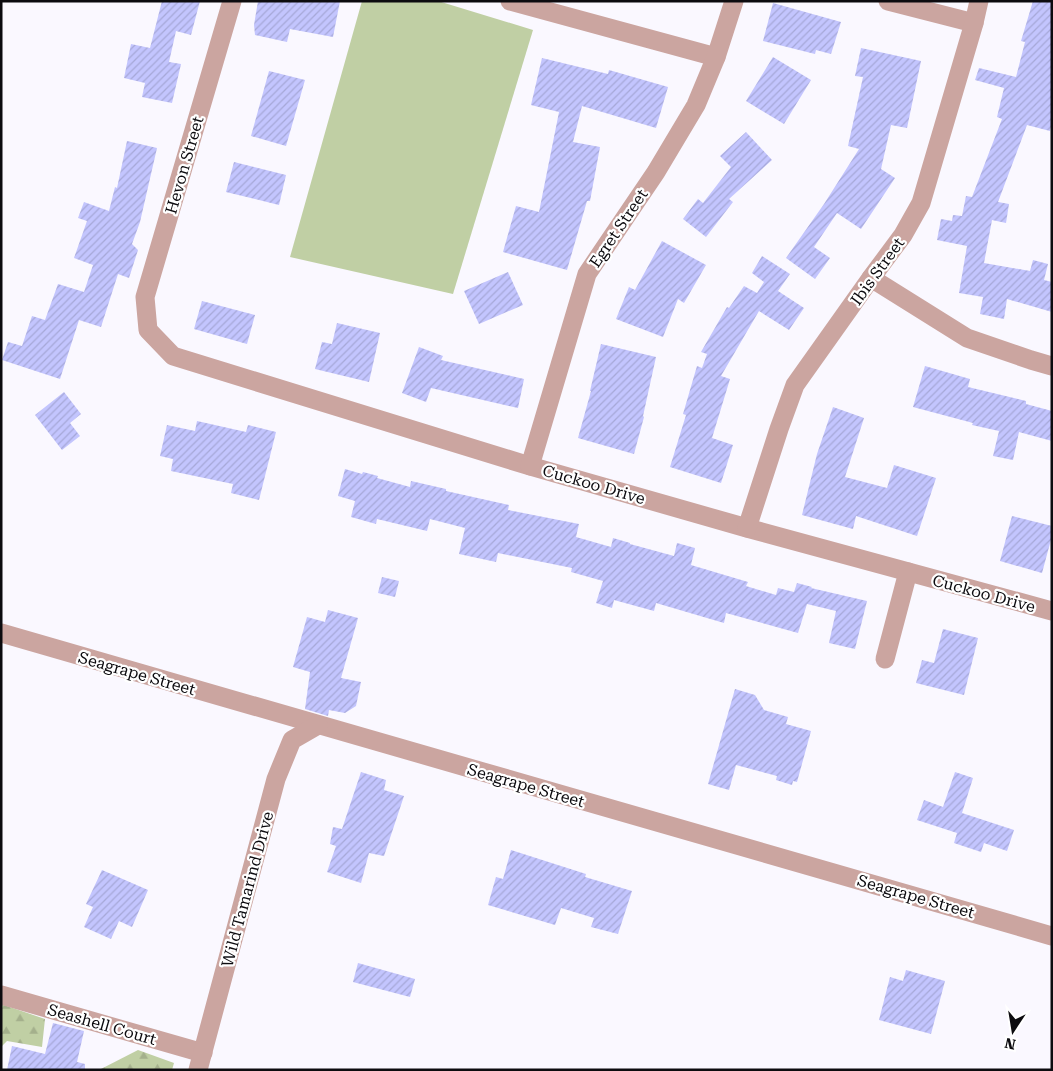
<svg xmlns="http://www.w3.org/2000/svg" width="1053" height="1071" font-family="'Roboto Serif',serif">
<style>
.green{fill:#c0cfa4}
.forest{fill:url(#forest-firs)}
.building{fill:url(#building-hatch)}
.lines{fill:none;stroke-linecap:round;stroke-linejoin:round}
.minor{stroke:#cba5a0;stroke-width:19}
.labels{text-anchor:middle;stroke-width:4.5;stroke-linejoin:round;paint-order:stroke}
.street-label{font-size:16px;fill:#0c0b0f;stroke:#fff}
</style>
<defs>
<pattern id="forest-firs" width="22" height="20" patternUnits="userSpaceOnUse" patternTransform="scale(1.25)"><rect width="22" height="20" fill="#c0cfa4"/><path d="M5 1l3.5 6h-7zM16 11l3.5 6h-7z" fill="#a4b08c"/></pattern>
<pattern id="building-hatch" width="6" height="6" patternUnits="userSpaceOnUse" patternTransform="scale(1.25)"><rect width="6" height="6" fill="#c3c5fe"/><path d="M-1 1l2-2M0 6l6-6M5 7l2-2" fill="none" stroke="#a6a8d8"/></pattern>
</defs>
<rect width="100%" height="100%" fill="#faf8ff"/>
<path class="green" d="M 362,1 L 438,1 L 533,30 L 453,294 L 290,257 Z"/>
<g class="forest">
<path d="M 1,1004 L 45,1019 L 42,1047 L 7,1041 L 1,1047 Z"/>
<path d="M 138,1050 L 174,1063 L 172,1070 L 99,1070 Z"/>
</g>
<g class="building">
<path d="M 162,1 L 200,1 L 191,35 L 176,31 L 169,62 L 181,64 L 172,103 L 142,97 L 145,83 L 124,78 L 131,44 L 150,48 Z"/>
<path d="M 258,1 L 340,1 L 333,37 L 290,29 L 287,42 L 255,35 L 254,25 Z"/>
<path d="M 1033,1 L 1052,1 L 1052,122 L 1050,131 L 1027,125 L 998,202 L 1009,204 L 1006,223 L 992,220 L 984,263 L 1030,271 L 1033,260 L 1048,264 L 1044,280 L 1052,282 L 1052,312 L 1007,299 L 1004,319 L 980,314 L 983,297 L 959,293 L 967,246 L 937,240 L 941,219 L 952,221 L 953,215 L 962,216 L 966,196 L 972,197 L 1002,119 L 997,117 L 1004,88 L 975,80 L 979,68 L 1016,77 L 1025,42 L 1021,41 Z"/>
<path d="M 773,3 L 841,22 L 831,54 L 816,50 L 815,54 L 763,41 Z"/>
<path d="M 861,48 L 921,61 L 907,128 L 891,125 L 881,169 L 895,178 L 861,229 L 837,213 L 814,247 L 830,258 L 815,279 L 786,258 L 824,204 L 859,149 L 848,146 L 863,77 L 855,76 Z"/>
<path d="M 773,57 L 811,80 L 784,124 L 746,101 Z"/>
<path d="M 542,58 L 608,74 L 609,70 L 668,87 L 656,128 L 582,106 L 573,142 L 600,147 L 590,201 L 587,201 L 567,270 L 503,252 L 516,206 L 539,212 L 559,112 L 531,105 Z"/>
<path d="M 269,71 L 305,80 L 286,146 L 251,136 Z"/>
<path d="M 746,132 L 772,160 L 729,199 L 733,202 L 706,237 L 683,219 L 698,199 L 703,203 L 731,167 L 720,156 Z"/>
<path d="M 127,141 L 157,148 L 140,222 L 132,244 L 138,250 L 129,278 L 118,274 L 101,327 L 79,320 L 60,379 L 2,360 L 8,342 L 22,346 L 32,316 L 45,320 L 58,284 L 84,292 L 93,265 L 74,258 L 87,221 L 78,218 L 84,202 L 109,211 L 115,187 L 117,188 Z"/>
<path d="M 234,162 L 286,175 L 279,205 L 226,192 Z"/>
<path d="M 662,241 L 706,265 L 684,303 L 678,299 L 663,337 L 616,319 L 629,287 L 635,290 Z"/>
<path d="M 762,256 L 790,274 L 778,291 L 804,308 L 789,330 L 759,311 L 721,376 L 730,379 L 712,438 L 733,445 L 721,483 L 670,467 L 686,415 L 683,414 L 697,366 L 702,368 L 707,354 L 701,352 L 727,307 L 729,308 L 744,286 L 757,293 L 764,282 L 752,273 Z"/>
<path d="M 508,272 L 523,305 L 479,324 L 464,291 Z"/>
<path d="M 202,301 L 255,315 L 247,344 L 194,329 Z"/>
<path d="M 337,323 L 380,333 L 369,382 L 315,369 L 322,342 L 332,344 Z"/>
<path d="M 601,344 L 656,357 L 643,416 L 644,417 L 634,454 L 578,438 L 591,391 L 590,391 Z"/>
<path d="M 419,347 L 443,356 L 441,360 L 524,379 L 518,408 L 431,388 L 426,402 L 402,393 Z"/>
<path d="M 925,366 L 970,379 L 968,387 L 1026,401 L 1026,404 L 1052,411 L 1052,441 L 1019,432 L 1013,460 L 993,456 L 999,431 L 972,425 L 973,423 L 913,407 Z"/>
<path d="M 64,392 L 81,414 L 70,423 L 80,436 L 62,450 L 35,415 Z"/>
<path d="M 833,407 L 864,418 L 845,477 L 887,488 L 894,465 L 936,478 L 917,536 L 856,516 L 853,529 L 802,515 L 817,454 Z"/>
<path d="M 197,421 L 246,432 L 248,425 L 276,432 L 259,500 L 231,493 L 233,484 L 171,471 L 173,459 L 160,456 L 167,425 L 195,431 Z"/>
<path d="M 345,469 L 362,474 L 363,472 L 378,476 L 377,478 L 410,487 L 411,481 L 446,489 L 446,491 L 509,505 L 508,510 L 579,524 L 576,537 L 611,547 L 613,538 L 630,543 L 630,544 L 674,556 L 677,543 L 695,548 L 691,565 L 748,582 L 746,586 L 776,595 L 778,588 L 794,592 L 797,583 L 812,587 L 811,588 L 867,601 L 855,649 L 829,643 L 836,611 L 807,604 L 798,633 L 726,613 L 724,623 L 656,603 L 654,611 L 614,600 L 612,608 L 596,603 L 603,581 L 571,572 L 572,568 L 498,553 L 496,562 L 459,554 L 465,528 L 430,519 L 427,531 L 377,519 L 376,524 L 351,517 L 355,501 L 338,496 Z"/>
<path d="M 1012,516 L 1052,526 L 1052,536 L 1042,573 L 1000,561 Z"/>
<path d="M 382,577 L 399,581 L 395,597 L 378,593 Z"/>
<path d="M 328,610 L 358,618 L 341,678 L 361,682 L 356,706 L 345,713 L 329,710 L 328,716 L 305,709 L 310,672 L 293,667 L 307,617 L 325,622 Z"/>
<path d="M 943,629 L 978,638 L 964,695 L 916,683 L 922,660 L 934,663 Z"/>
<path d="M 735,689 L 755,695 L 764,710 L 788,717 L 786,724 L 811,731 L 797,782 L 793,781 L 792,785 L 776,780 L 777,776 L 736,765 L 729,790 L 708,784 Z"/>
<path d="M 361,772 L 386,780 L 384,790 L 404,796 L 384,856 L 369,853 L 361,883 L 327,872 L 336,846 L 330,844 L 333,827 L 342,829 Z"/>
<path d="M 955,772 L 973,778 L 962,813 L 1014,830 L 1007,851 L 984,843 L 981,852 L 954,843 L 957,833 L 917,820 L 924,800 L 943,807 Z"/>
<path d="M 511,850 L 586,874 L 585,877 L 632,891 L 618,934 L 591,927 L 594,918 L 561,908 L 555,925 L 488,905 L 496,877 L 503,879 Z"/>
<path d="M 102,870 L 148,890 L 132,927 L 119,921 L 111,939 L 84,927 L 93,907 L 86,904 Z"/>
<path d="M 358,963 L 415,979 L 410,997 L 353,982 Z"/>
<path d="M 906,970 L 945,981 L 931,1034 L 879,1020 L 890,977 L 903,981 Z"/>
<path d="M 53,1023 L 84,1031 L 77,1062 L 85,1064 L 85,1070 L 7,1070 L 12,1046 L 45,1054 Z"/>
</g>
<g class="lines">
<g class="minor">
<path d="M 232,1 L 145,297 L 148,330 L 173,356 L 530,466 L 747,528 L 1052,611"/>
<path d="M 510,1 L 716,57"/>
<path d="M 888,1 L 974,23"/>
<path d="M 871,278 L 967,338 L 1031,360 L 1052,366"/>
<path d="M 530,466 L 587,274 L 656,172 L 696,105 L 716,57 L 734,1"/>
<path d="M 747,528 L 779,429 L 795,385 L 871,278 L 903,235 L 921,203 L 974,23 L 979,1"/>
<path d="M 1,633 L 1052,936"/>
<path d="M 885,659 L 908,572"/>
<path d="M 1,995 L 203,1053"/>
<path d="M 198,1070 L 276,779 L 292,740 L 318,725"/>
</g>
</g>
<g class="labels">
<g class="street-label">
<text transform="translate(184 165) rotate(-74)" y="6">Hevon Street</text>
<text transform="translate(618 228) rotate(-56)" y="6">Egret Street</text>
<text transform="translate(877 271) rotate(-54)" y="6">Ibis Street</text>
<text transform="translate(594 484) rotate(16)" y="6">Cuckoo Drive</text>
<text transform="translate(984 593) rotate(15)" y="6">Cuckoo Drive</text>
<text transform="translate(137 673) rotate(16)" y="6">Seagrape Street</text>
<text transform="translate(526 785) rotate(16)" y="6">Seagrape Street</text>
<text transform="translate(247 889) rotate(-75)" y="6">Wild Tamarind Drive</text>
<text transform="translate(916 896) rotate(16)" y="6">Seagrape Street</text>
<text transform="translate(102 1024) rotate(16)" y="6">Seashell Court</text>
</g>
</g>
<rect width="1053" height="1071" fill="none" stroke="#0c0b0f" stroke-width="5"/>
<g transform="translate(1013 1031) rotate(192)" stroke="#ffffff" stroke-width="4" paint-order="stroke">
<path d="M0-4L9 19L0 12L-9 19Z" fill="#0c0b0f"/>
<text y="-8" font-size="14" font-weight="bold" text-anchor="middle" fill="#0c0b0f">N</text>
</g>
</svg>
